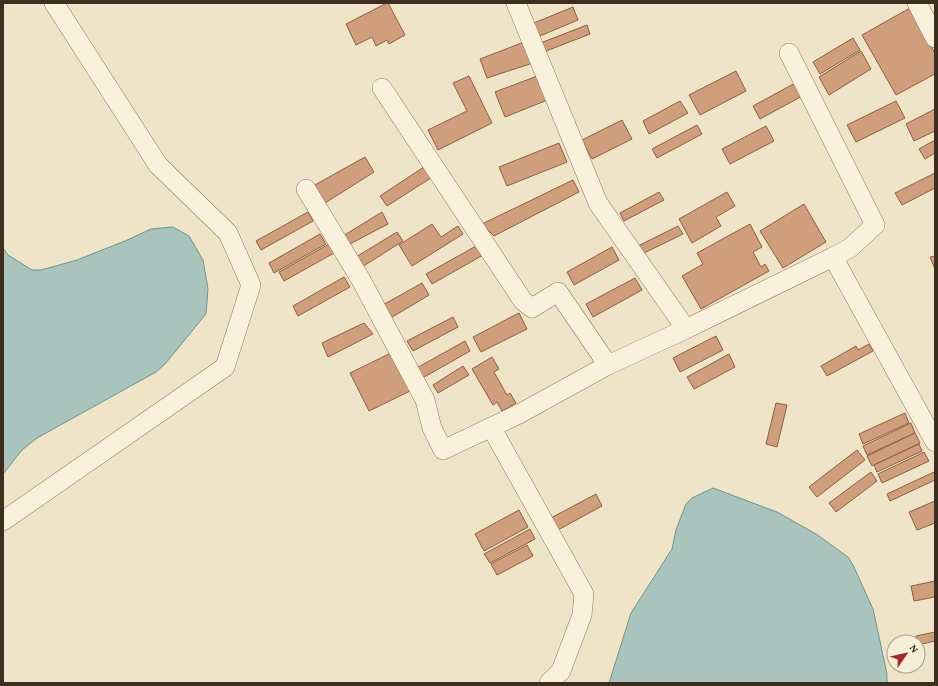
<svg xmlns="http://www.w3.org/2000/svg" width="938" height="686" font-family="'Crimson Pro',serif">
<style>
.water{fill:#a9c4bc;stroke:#6f938a}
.building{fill:#cf9f7d;stroke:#8d5f41}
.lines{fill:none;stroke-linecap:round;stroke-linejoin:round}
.street-casing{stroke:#8d765c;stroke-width:20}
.street{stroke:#faf1dc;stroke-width:19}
</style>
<rect width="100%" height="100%" fill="#f0e4c8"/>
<g class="water">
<path d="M 173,227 L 189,236 L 203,260 L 208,289 L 206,314 L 165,364 L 156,372 L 37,438 L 22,450 L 3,474 L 3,248 L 8,255 L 32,270 L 41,270 L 77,260 L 125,241 L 151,229 Z"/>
<path d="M 713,488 L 777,512 L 816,534 L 848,557 L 853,565 L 873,609 L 887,674 L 887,683 L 609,683 L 631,613 L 672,549 L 676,530 L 686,504 L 692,498 Z"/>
</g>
<g class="building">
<path d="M 387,3 L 388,3 L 405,35 L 389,44 L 387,40 L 376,46 L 372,37 L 356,45 L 346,24 Z"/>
<path d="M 573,7 L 578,20 L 535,38 L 529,25 Z"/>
<path d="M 910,8 L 935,53 L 935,74 L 896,95 L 862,35 Z"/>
<path d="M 587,25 L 590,34 L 541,53 L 538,44 Z"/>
<path d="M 853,38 L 860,50 L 820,74 L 813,62 Z"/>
<path d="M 524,42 L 533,63 L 487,78 L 480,59 Z"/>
<path d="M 861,51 L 871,69 L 829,95 L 819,77 Z"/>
<path d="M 736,71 L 746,91 L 700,115 L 689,95 Z"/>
<path d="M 540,75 L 550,99 L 505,117 L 495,92 Z"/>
<path d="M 469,76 L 492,123 L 438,150 L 428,130 L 467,111 L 453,83 Z"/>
<path d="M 797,82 L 804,95 L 760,119 L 753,106 Z"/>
<path d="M 680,101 L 688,113 L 649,134 L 643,121 Z"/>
<path d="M 896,101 L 905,118 L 856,142 L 847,125 Z"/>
<path d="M 935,109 L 935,131 L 914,141 L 906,124 Z"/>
<path d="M 622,120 L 632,139 L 592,159 L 582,140 Z"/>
<path d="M 697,125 L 702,134 L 657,158 L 652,149 Z"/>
<path d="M 766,126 L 774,141 L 730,164 L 722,149 Z"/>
<path d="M 935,140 L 935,153 L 925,159 L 919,149 Z"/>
<path d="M 559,143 L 567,162 L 507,186 L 499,167 Z"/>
<path d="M 365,157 L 374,172 L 325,203 L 313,186 Z"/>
<path d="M 427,165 L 434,176 L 387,206 L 380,196 Z"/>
<path d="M 935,173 L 935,188 L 902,205 L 895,193 Z"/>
<path d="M 573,180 L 579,192 L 494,236 L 482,224 Z"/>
<path d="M 659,192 L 664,200 L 624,221 L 620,213 Z"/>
<path d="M 727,192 L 735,206 L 716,217 L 721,226 L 692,243 L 679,219 Z"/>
<path d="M 804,204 L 826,242 L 783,268 L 760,231 Z"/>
<path d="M 308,212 L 313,221 L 261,250 L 256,241 Z"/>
<path d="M 382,212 L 388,224 L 348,245 L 343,236 Z"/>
<path d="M 432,224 L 441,237 L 458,226 L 463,234 L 412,266 L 399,245 Z"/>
<path d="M 750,224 L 762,247 L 753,252 L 761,267 L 765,264 L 769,271 L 701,309 L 682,276 L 703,264 L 697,253 Z"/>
<path d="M 678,226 L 683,234 L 642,254 L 638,246 Z"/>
<path d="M 397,232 L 403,241 L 362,267 L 356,257 Z"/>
<path d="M 320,234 L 326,244 L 274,273 L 269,263 Z"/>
<path d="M 331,243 L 336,252 L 284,281 L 279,272 Z"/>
<path d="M 478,245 L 483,255 L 432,284 L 426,274 Z"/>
<path d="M 612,247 L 619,260 L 574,285 L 567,272 Z"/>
<path d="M 935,256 L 935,269 L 930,257 Z"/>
<path d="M 344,277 L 350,287 L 298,316 L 293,306 Z"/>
<path d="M 635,278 L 642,290 L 593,317 L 586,304 Z"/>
<path d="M 422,283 L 429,295 L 389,319 L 381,306 Z"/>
<path d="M 519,313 L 527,329 L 481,352 L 473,337 Z"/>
<path d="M 453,317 L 458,327 L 413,351 L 407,341 Z"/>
<path d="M 364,323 L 373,334 L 328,357 L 322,343 Z"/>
<path d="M 716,336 L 723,350 L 680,372 L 673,358 Z"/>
<path d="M 465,341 L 470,351 L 419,380 L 413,370 Z"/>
<path d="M 869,344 L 873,351 L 827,376 L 821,366 L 856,346 L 858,350 Z"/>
<path d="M 391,353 L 410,391 L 369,411 L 350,373 Z"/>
<path d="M 729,354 L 735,367 L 694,389 L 687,377 Z"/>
<path d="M 492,357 L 499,369 L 494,372 L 507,395 L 510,393 L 516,403 L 502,411 L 497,402 L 493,405 L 472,369 Z"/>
<path d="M 463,366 L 469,375 L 438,393 L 433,385 Z"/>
<path d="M 776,403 L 787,405 L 777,447 L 766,444 Z"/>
<path d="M 905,413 L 909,423 L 863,444 L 859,434 Z"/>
<path d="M 911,423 L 915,433 L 867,455 L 863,446 Z"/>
<path d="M 915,433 L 920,443 L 872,466 L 867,456 Z"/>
<path d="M 919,444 L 922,451 L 877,472 L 874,465 Z"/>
<path d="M 857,450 L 865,460 L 817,497 L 809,487 Z"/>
<path d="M 924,452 L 929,461 L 882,483 L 878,474 Z"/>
<path d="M 871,472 L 877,481 L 836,512 L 829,503 Z"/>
<path d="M 934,472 L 935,480 L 890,501 L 887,494 Z"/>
<path d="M 596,494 L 602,506 L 556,531 L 549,519 Z"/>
<path d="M 935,501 L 935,523 L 917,530 L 909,512 Z"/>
<path d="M 519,510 L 528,527 L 484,551 L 475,534 Z"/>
<path d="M 530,529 L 535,539 L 490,563 L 484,554 Z"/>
<path d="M 527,545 L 533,556 L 497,575 L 491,564 Z"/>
<path d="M 935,581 L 935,597 L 914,601 L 911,586 Z"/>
<path d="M 935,632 L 935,641 L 918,645 L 916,636 Z"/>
</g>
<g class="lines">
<g class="street-casing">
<g id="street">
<path d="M 516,3 L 598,203 L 686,329"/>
<path d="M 917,3 L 935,38"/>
<path d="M 382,88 L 523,301 L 532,308 L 558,292 L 608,365"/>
<path d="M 306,189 L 361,280 L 425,400 L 432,428 L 443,450 L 519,414 L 608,365 L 686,329 L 833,257 L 850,248 L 875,225 L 789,53"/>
<path d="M 833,257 L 935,442"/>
<path d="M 491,427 L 584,594 L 582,615 L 561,671 L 549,683"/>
<path d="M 3,521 L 225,367 L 251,285 L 228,233 L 158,165 L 54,3"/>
</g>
</g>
<use href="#street" class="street"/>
</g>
<rect width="938" height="686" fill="none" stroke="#3d2e20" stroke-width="8"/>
<g transform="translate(906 654) rotate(56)"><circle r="19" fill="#f7eed8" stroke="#ada18e"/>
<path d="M0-3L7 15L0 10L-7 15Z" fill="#9e2a2b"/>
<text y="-6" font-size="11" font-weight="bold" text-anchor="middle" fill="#3d2e20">N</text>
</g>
</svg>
